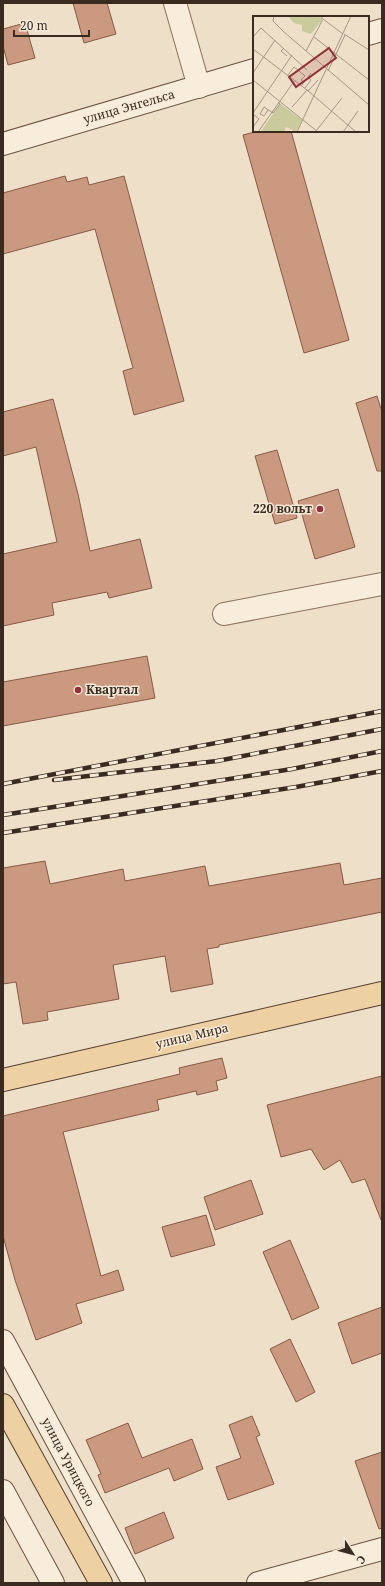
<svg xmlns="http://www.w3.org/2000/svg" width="385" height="1586" font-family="'Noto Serif',serif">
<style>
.building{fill:#ca9980;stroke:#875a44}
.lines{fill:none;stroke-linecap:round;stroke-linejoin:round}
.street-casing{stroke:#89715e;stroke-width:24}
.secondary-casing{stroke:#6b5341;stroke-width:24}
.primary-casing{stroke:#574031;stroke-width:24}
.street{stroke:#f8eddb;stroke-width:22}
.secondary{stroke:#f8eddb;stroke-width:22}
.primary{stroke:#eed1a2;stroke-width:22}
.rail-casing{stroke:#3a2b21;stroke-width:4.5}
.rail{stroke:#f5ead7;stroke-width:3;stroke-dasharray:9;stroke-linecap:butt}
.poi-dot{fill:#953038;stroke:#f5ead7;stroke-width:1.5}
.labels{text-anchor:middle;stroke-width:3;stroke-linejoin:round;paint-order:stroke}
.street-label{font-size:12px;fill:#3a2b21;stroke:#f5ead7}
.poi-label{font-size:12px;font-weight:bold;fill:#3a2b21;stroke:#f5ead7;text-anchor:end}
.inset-road{fill:none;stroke:#a59785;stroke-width:1}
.view{fill:#953038;fill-opacity:0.15;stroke:#953038;stroke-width:2}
.inset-edge{fill:none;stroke:#3a2b21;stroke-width:2}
</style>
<rect width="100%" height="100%" fill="#eddfc8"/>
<g class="building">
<path d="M 73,3 L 107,3 L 116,34 L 84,43 Z"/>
<path d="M 25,23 L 35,58 L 8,65 L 3,46 L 3,29 Z"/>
<path d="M 259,131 L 291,131 L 349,340 L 304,353 L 243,135 Z"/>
<path d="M 65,176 L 67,182 L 87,177 L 89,185 L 124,176 L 184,401 L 134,415 L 123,371 L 133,368 L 95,229 L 3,254 L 3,193 Z"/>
<path d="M 377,396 L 382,412 L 382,471 L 377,471 L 356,403 Z"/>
<path d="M 53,399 L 78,494 L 90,551 L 140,539 L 152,588 L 109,598 L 107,592 L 52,603 L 54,615 L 3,626 L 3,554 L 57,542 L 36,447 L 3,456 L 3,412 Z"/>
<path d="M 277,450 L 297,518 L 275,524 L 255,456 Z"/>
<path d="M 338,489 L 355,547 L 315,559 L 298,501 Z"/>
<path d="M 147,656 L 155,698 L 3,726 L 3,682 Z"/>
<path d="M 45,861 L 50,884 L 123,869 L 125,881 L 205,866 L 209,886 L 340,863 L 344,885 L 382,878 L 382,912 L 219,945 L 219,947 L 207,949 L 213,984 L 171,992 L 165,956 L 113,965 L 119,999 L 47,1012 L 48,1020 L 23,1024 L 16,982 L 3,984 L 3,868 Z"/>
<path d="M 222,1058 L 227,1078 L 216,1081 L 218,1090 L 197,1095 L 196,1091 L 157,1100 L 159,1110 L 63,1132 L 101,1276 L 118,1270 L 124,1290 L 76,1304 L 82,1323 L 36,1340 L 15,1280 L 3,1236 L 3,1116 L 180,1074 L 179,1068 Z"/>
<path d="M 382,1076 L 382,1219 L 381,1220 L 365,1179 L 352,1183 L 340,1160 L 324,1170 L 311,1149 L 281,1157 L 267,1105 Z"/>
<path d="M 251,1180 L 263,1214 L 215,1230 L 204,1197 Z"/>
<path d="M 206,1215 L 215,1245 L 171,1257 L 162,1227 Z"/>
<path d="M 290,1240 L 319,1308 L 292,1320 L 263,1252 Z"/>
<path d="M 382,1307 L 382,1353 L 352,1364 L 338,1323 Z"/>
<path d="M 290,1339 L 315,1392 L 296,1402 L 270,1349 Z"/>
<path d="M 252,1416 L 260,1435 L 256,1437 L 274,1484 L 228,1500 L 216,1467 L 241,1458 L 229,1425 Z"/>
<path d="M 128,1423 L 142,1458 L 192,1439 L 203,1469 L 174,1481 L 169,1468 L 105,1493 L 98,1475 L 101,1474 L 86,1440 Z"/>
<path d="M 382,1452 L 382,1528 L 379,1529 L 355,1461 Z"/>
<path d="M 164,1512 L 174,1538 L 135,1554 L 125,1528 Z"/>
</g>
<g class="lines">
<g class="street-casing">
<g id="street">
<path d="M 175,3 L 199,87"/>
<path d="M 224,614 L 382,584"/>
</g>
</g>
<g class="secondary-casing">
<g id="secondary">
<path d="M 368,34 L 382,30"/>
<path d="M 3,144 L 254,70"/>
<path d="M 3,1341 L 134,1583"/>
<path d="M 3,1491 L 53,1583"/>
<path d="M 258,1583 L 382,1549"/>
</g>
</g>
<g class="primary-casing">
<g id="primary">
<path d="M 3,1080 L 382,993"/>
<path d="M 3,1405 L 101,1583"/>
</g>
</g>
<use href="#street" class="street"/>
<use href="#secondary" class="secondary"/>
<use href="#primary" class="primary"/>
<g class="rail-casing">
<g id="rail">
<path d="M 54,780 L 217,761 L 382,729"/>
<path d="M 3,784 L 382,711"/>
<path d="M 3,815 L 292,769 L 382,751"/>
<path d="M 3,833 L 296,787 L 382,771"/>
</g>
</g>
<use href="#rail" class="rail"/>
</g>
<g class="poi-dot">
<circle cx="320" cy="509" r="4"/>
<circle cx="78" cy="690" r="4"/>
</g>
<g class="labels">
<g class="street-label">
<text transform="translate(129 107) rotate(-16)" y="4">улица Энгельса</text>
<text transform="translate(192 1036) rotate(-13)" y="4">улица Мира</text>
<text transform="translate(68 1462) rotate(62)" y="4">улица Урицкого</text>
</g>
<g class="poi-label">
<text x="312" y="513">220 вольт</text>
<text x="86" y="694" text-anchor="start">Квартал</text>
</g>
</g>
<g transform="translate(253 16)">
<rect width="116" height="116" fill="#eddfc8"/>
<path d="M 35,0 L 68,0 L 68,5 L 58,18 L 49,15 L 49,9 L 41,7 ZM 25,86 L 49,104 L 43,116 L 33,111 L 31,116 L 8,115 L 27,88 Z" fill="#c9cb9c"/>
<path class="inset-road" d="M 21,0 L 20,5 L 31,16 L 116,89M 70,3 L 90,18M 91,18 L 116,34M 0,21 L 8,12 L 54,54M 61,21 L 116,64M 31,32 L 28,35 L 34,40M 0,33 L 54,74 L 103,116M 53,35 L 69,5 L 69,0M 75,55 L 92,19M 0,57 L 22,24M 35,59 L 41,51 L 52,60 L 48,64 L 51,66 L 49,69M 0,64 L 65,116M 52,72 L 58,64 L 55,61 L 58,57M 55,75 L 65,64M 39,91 L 54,74M 15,94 L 11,100 L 7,98 L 11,91 L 20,97 L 27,88 L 25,86M 0,97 L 39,39M 0,98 L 6,103 L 0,111M 63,115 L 89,82M 5,116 L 42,64M 44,116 L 98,0M 90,116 L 105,95"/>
<path class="view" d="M 76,32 L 83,42 L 43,71 L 36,61 Z"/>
<rect width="116" height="116" class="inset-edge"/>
</g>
<rect width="385" height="1586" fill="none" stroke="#3a2b21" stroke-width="8"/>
<g transform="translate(353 1554) rotate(126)" stroke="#f5ead7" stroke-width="3" paint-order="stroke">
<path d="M0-3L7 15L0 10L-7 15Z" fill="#3a2b21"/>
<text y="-6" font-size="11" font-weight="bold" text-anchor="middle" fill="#3a2b21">С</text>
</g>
<path d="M14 30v6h75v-6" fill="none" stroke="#3a2b21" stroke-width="2"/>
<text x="20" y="30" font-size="12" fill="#3a2b21" stroke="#f5ead7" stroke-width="3" paint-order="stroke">20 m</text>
</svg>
